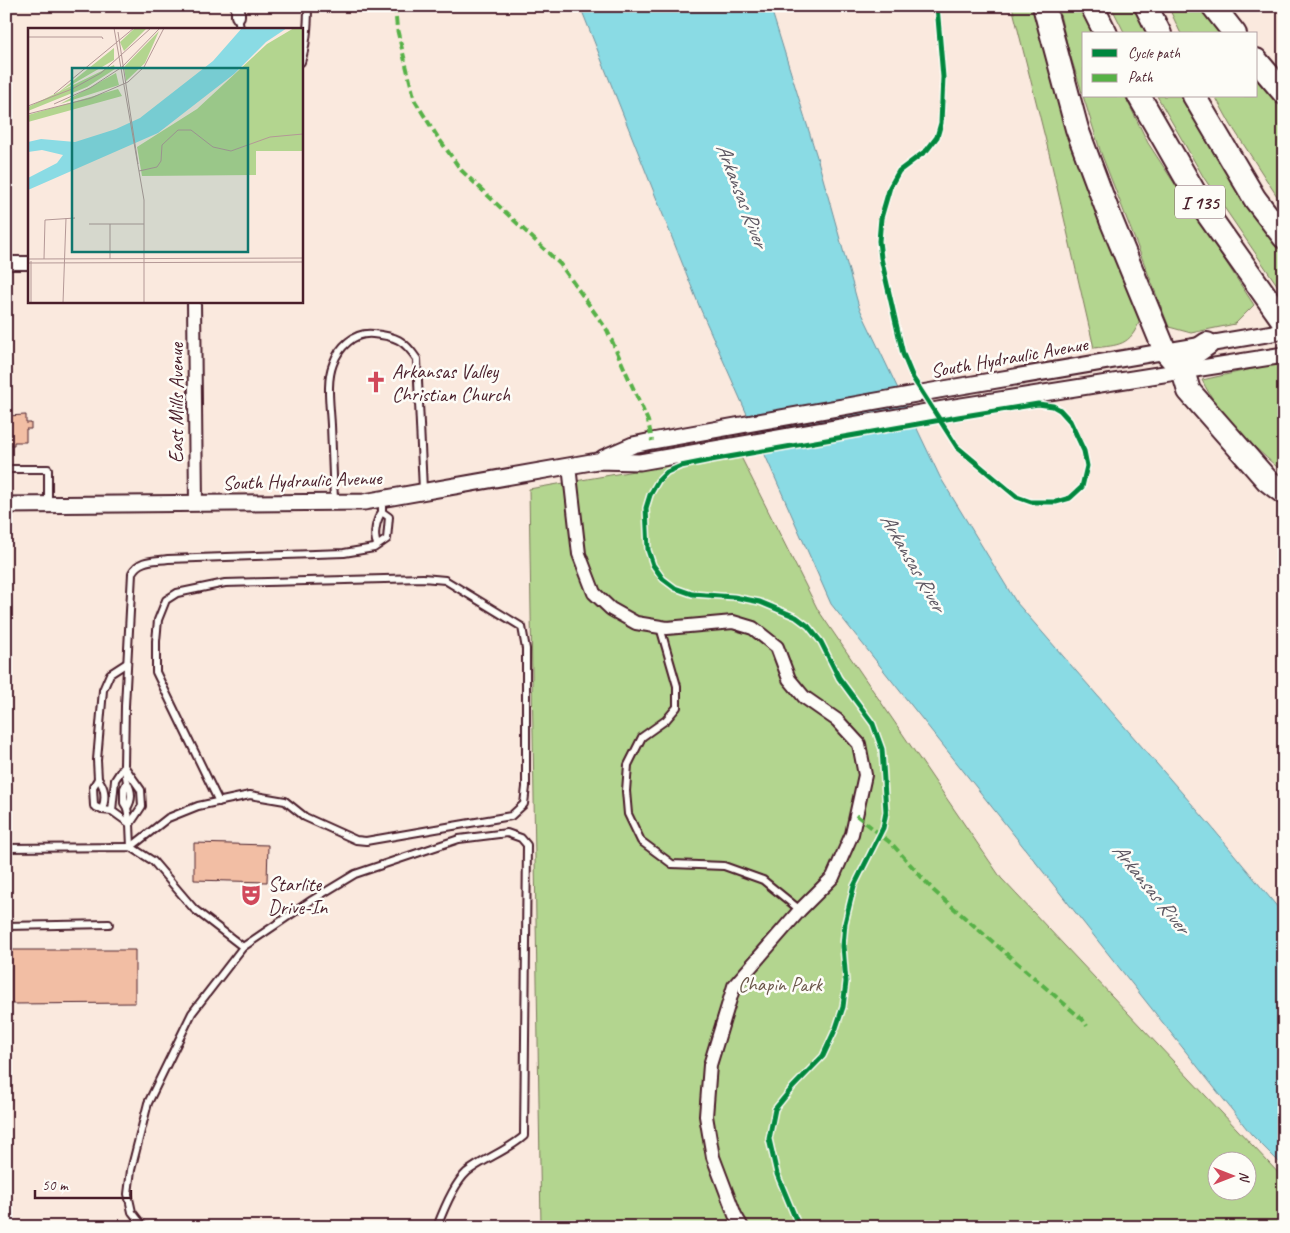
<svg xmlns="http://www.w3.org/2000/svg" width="1290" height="1233" font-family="Caveat,sans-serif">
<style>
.green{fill:#b3d58f;stroke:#7e7a5d;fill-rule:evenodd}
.water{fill:#8adbe4;stroke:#70909a}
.building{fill:#f2bea4;stroke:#4a1f2b}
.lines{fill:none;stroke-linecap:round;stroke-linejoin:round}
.service-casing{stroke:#4a1f2b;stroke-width:10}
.minor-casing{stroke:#4a1f2b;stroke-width:16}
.tertiary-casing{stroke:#4a1f2b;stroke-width:19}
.motorway-casing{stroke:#4a1f2b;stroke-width:26}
.service{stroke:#fdfcf7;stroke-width:6}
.minor{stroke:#fdfcf7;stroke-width:12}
.tertiary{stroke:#fdfcf7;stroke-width:15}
.motorway{stroke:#fdfcf7;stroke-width:22}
.quiet{stroke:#57b146;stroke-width:4;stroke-dasharray:8 4;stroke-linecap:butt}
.cycleway-casing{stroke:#fdfcf7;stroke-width:8}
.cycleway{stroke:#00873e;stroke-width:5}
.labels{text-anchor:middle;stroke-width:5;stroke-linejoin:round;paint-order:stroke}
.shield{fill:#fdfcf7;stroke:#806168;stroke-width:1}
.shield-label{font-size:19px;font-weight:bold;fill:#4a1f2b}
.street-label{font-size:20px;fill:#4a1f2b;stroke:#fdfcf7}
.poi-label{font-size:20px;fill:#4a1f2b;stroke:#fdfcf7;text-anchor:start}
.park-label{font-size:20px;fill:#6a5649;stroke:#fdfcf7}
.water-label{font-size:21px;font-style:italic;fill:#5d5762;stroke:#fdfcf7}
.inset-road{fill:none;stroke:#b49896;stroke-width:1}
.view{fill:#0f766e;fill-opacity:0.15;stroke:#0f766e;stroke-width:2.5}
.inset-edge{fill:none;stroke:#4a1f2b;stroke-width:2.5}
</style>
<rect width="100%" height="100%" fill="#fae9de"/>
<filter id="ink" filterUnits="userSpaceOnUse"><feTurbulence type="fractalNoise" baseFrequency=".02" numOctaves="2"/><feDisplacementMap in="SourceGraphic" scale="10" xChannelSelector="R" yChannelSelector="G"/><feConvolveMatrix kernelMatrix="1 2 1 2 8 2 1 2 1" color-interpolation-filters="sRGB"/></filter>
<g filter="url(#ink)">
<g class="green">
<path d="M 1012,6 L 1036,6 L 1140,320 C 1130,346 1119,345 1094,348 L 1050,157 Z"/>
<path d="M 1058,6 L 1081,6 L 1094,34 L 1084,34 L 1084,96 L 1125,96 L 1148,143 L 1254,305 L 1235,324 L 1191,333 L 1169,327 L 1101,153 L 1068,48 Z"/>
<path d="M 1111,6 L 1138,6 L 1151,34 L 1125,34 Z"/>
<path d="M 1168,6 L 1205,6 L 1228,34 L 1181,34 Z"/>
<path d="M 1256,69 L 1284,102 L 1284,207 L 1231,125 L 1215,96 L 1256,96 Z"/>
<path d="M 1157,96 L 1186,96 L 1263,223 L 1284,252 L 1284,295 L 1204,178 Z"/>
<path d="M 1284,362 L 1284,473 C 1254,447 1219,416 1202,380 Z"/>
<path d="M 739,453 L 818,610 L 1001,878 L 1284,1179 L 1284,1227 L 541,1227 L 529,489 ZM 1218,1160 L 1248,1160 L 1248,1190 L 1218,1190 Z"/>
</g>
<path class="water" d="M 580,6 L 773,6 L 773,15 L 817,157 L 859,307 L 940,477 L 1016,602 L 1210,825 L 1284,915 L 1284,1167 L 1251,1134 L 831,604 L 700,308 Z"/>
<g class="building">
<path d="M 26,415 L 26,423 L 31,423 L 31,429 L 26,429 L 26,442 L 14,442 L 14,445 L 6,445 L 6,416 Z"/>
<path d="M 194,843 L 268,845 L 267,882 L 194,880 Z"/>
<path d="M 11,950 L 135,950 L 135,1003 L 11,1004 Z"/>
</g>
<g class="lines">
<g class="service-casing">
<g id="service">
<path d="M 238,16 L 240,29"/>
<path d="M 301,62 C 307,44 308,25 308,6"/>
<path d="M 6,469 L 48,469 L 48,504"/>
<path d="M 334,501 C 333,476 332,450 331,425 C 330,405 326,382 333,364 C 339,347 354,332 373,334 C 396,336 404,340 417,359 L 423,490"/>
<path d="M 377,544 C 373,535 376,520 382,512"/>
<path d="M 660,627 L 677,686 L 677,707 L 666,720 L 642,737 L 628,765 L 626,791 L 628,814 L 641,841 L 672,864 L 724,866 L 763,880 L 800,910"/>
<path d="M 124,766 L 115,780 L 112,811 L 130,824"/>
<path d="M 125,770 L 127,782 L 124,788 L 124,803 L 127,808 L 130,824"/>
<path d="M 98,779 C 106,788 106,798 102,810"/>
<path d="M 127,782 C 132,791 133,799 127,808"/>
<path d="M 112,811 L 102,810 L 94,806 L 93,787 L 98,779 L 97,760 L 103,690 L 110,674 L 127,663"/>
<path d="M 131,847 L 168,818 L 198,806 L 250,795 L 285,801 L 305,817 L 356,840 L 366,841 L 511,816 L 524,804 L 526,787 L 526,649 L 522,627 L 445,580 L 423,578 L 225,583 L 177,593 L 166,600 L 158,620 L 156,641 L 156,672 L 219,802"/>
<path d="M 131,847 L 130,824 L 142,806 L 141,790 L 124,766 L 125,706 L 132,573 C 139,559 154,561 168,559 L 344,553 L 374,548 L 387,539 L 389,517 L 382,512 L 382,500"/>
<path d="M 6,848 L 131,847 L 153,861 L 194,909 L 243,947"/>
<path d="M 6,926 L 109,924"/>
<path d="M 147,1227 L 143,1226 L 132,1212 L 128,1194 L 131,1170 L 148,1103 L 192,1013 L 243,947 L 312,900 L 355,874 L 459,839 L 507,833 L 521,838 L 527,845 L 524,1136 C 507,1151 485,1158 467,1172 C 455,1183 443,1211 437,1227"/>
</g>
</g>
<g class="minor-casing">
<g id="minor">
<path d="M 238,6 L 238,16"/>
<path d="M 6,263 L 29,263"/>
<path d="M 194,301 L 196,504"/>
<path d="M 569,466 L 579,554 L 594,593 L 611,609 L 636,623 L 667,628 L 733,622 L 753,628 L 777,647 L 789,679 L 804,697 L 837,720 L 859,744 L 865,775 L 852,834 L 833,877 L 800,910 L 734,986 L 710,1065 L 706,1116 L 713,1157 L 735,1215 L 742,1227"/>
</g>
</g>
<g class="tertiary-casing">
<g id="tertiary">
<path d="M 603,458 L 633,445 L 652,441 L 944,389 L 1284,331"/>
<path d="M 6,505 L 364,502 L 597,461 L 640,462 L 955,407 L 1284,355"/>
</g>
</g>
<g class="motorway-casing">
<g id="motorway">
<path d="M 1044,6 L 1077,129 L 1111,220 L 1165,351 L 1183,371 L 1189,391 L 1267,480 L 1284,493"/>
<path d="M 1092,6 L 1106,34"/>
<path d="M 1146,6 L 1160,34"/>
<path d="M 1213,6 L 1235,34"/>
<path d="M 1256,60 L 1284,93"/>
<path d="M 1139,96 L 1204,209 L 1284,322"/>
<path d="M 1194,96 L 1255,199 L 1284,237"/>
<path d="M 1183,371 L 1187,358 L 1207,344"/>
</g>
</g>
<use href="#service" class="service"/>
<use href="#minor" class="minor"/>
<use href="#tertiary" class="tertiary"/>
<use href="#motorway" class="motorway"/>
<g class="quiet">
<path d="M 395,6 L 397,29 L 415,101 L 437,136 L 461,170 L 560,264 L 607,330 L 648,421 L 652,441"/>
<path d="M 856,815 L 892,844 L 934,891 L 1083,1020 L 1087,1026"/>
</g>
<g class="cycleway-casing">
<path id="cycleway" d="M 799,1227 L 777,1174 L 769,1139 L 775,1109 L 793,1087 L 823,1056 L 836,1028 L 843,1007 L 846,982 L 843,946 L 845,923 L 854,886 L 883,828 L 886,812 L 882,749 L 873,724 L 839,678 L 821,642 L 808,626 L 796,617 L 760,602 L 734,597 L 692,594 L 675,588 L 663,579 L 653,565 L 648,550 L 646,508 L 650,495 L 658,481 L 667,472 L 681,466 L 711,460 L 958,417 L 1038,404 L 1053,406 L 1060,410 L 1070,421 L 1084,451 L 1087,466 L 1082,487 L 1070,498 L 1056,502 L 1031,502 L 1017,497 L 957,447 L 913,378 L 903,354 L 881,258 L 879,241 L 881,218 L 890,187 L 899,171 L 927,150 L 937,137 L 941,123 L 943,77 L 937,6"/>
</g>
<use href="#cycleway" class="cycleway"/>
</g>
</g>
<defs>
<g id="church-bare" transform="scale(1.725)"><path d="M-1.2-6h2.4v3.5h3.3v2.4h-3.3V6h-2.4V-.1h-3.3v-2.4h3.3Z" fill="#d1495b" stroke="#fdfcf7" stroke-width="2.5" paint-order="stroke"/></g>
<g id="theatre-bare" transform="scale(1.725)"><path d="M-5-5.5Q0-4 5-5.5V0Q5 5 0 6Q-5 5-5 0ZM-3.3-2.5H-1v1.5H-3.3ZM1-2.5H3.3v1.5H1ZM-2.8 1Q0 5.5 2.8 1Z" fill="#d1495b" stroke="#fdfcf7" stroke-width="2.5" paint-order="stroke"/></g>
</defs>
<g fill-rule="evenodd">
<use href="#church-bare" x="376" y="382"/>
<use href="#theatre-bare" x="251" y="895"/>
</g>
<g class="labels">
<rect class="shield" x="1175" y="185.5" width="50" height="33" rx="4"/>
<g class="shield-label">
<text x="1200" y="209">I 135</text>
</g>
<g class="street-label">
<text transform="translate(1009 357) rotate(-10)" y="7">South Hydraulic Avenue</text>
<text transform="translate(176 403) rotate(-90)" y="7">East Mills Avenue</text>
<text transform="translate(302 480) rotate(-2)" y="7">South Hydraulic Avenue</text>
</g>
<g class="poi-label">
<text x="392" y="378">Arkansas Valley<tspan x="392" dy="23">Christian Church</tspan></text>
<text x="268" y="891">Starlite<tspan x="268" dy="23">Drive-In</tspan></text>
</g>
<g class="park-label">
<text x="780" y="991">Chapin Park</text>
</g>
<g class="water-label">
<text transform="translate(742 195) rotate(69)" y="7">Arkansas River</text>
<text transform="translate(913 562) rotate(60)" y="7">Arkansas River</text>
<text transform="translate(1151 888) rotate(51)" y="7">Arkansas River</text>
</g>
</g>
<g transform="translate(28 28)">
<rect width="275" height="275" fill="#fae9de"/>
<path d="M 107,0 L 119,0 L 96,23 L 92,14 ZM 266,0 L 275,0 L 275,123 L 228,123 L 228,147 L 114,148 L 109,119 L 169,81 L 239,16 ZM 131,3 L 117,35 L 98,53 L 96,39 ZM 86,20 L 86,32 L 31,64 ZM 86,37 L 87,41 L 59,59 L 0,83 L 0,79 ZM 88,45 L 91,57 L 32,76 ZM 90,61 L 94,68 L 0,94 L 0,87 Z" fill="#b3d58f"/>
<path d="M 214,0 L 259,0 L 238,14 L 206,46 L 130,105 L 0,162 L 0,150 L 29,135 L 35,127 L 14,122 L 0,124 L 0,114 L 13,111 L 47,114 L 88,101 L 112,90 L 185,33 Z" fill="#8adbe4"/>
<path class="inset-road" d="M 86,0 L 116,172 L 116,275M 90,4 L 110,136M 0,9 L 74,9 L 75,11M 26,66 L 106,0M 26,76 L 62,60 L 94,39 L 132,0M 0,78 L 44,61 L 73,45 L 123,0M 0,86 L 63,70 L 100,54 L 116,39 L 136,0M 111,143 L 129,139 L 133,133 L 134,117 L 150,102 L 163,102 L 185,119 L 203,123 L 242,109 L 275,106M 61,196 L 116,196M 0,231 L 275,230M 16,231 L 17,192 L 47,190M 82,231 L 82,196M 3,233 L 3,275M 0,235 L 275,234M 35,275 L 38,190"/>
<path class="view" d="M 44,40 L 220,40 L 220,224 L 44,224 Z"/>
<rect width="275" height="275" class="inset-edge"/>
</g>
<rect width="1290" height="1233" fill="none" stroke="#fdfcf7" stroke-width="25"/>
<rect x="12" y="12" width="1265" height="1208" fill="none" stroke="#4a1f2b" stroke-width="2" filter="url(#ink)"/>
<rect x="1082" y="32" width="175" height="65" fill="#fdfcf7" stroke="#b5a4a5"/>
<rect x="1092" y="49" width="25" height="8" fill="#00873e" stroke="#b5a4a5"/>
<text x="1128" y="58" font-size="15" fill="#4a1f2b">Cycle path</text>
<rect x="1092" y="74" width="25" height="8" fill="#57b146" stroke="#b5a4a5"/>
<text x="1128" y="82" font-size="15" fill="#4a1f2b">Path</text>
<g transform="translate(1232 1176) rotate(90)"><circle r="24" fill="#fdfcf7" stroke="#b5a4a5"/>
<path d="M0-4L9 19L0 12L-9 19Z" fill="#d1495b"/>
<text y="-8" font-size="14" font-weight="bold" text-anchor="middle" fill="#4a1f2b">N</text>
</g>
<path d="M35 1190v8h96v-8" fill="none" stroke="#4a1f2b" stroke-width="2.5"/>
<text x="42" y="1190" font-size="15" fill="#4a1f2b" stroke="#fdfcf7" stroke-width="4" paint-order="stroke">50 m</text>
</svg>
